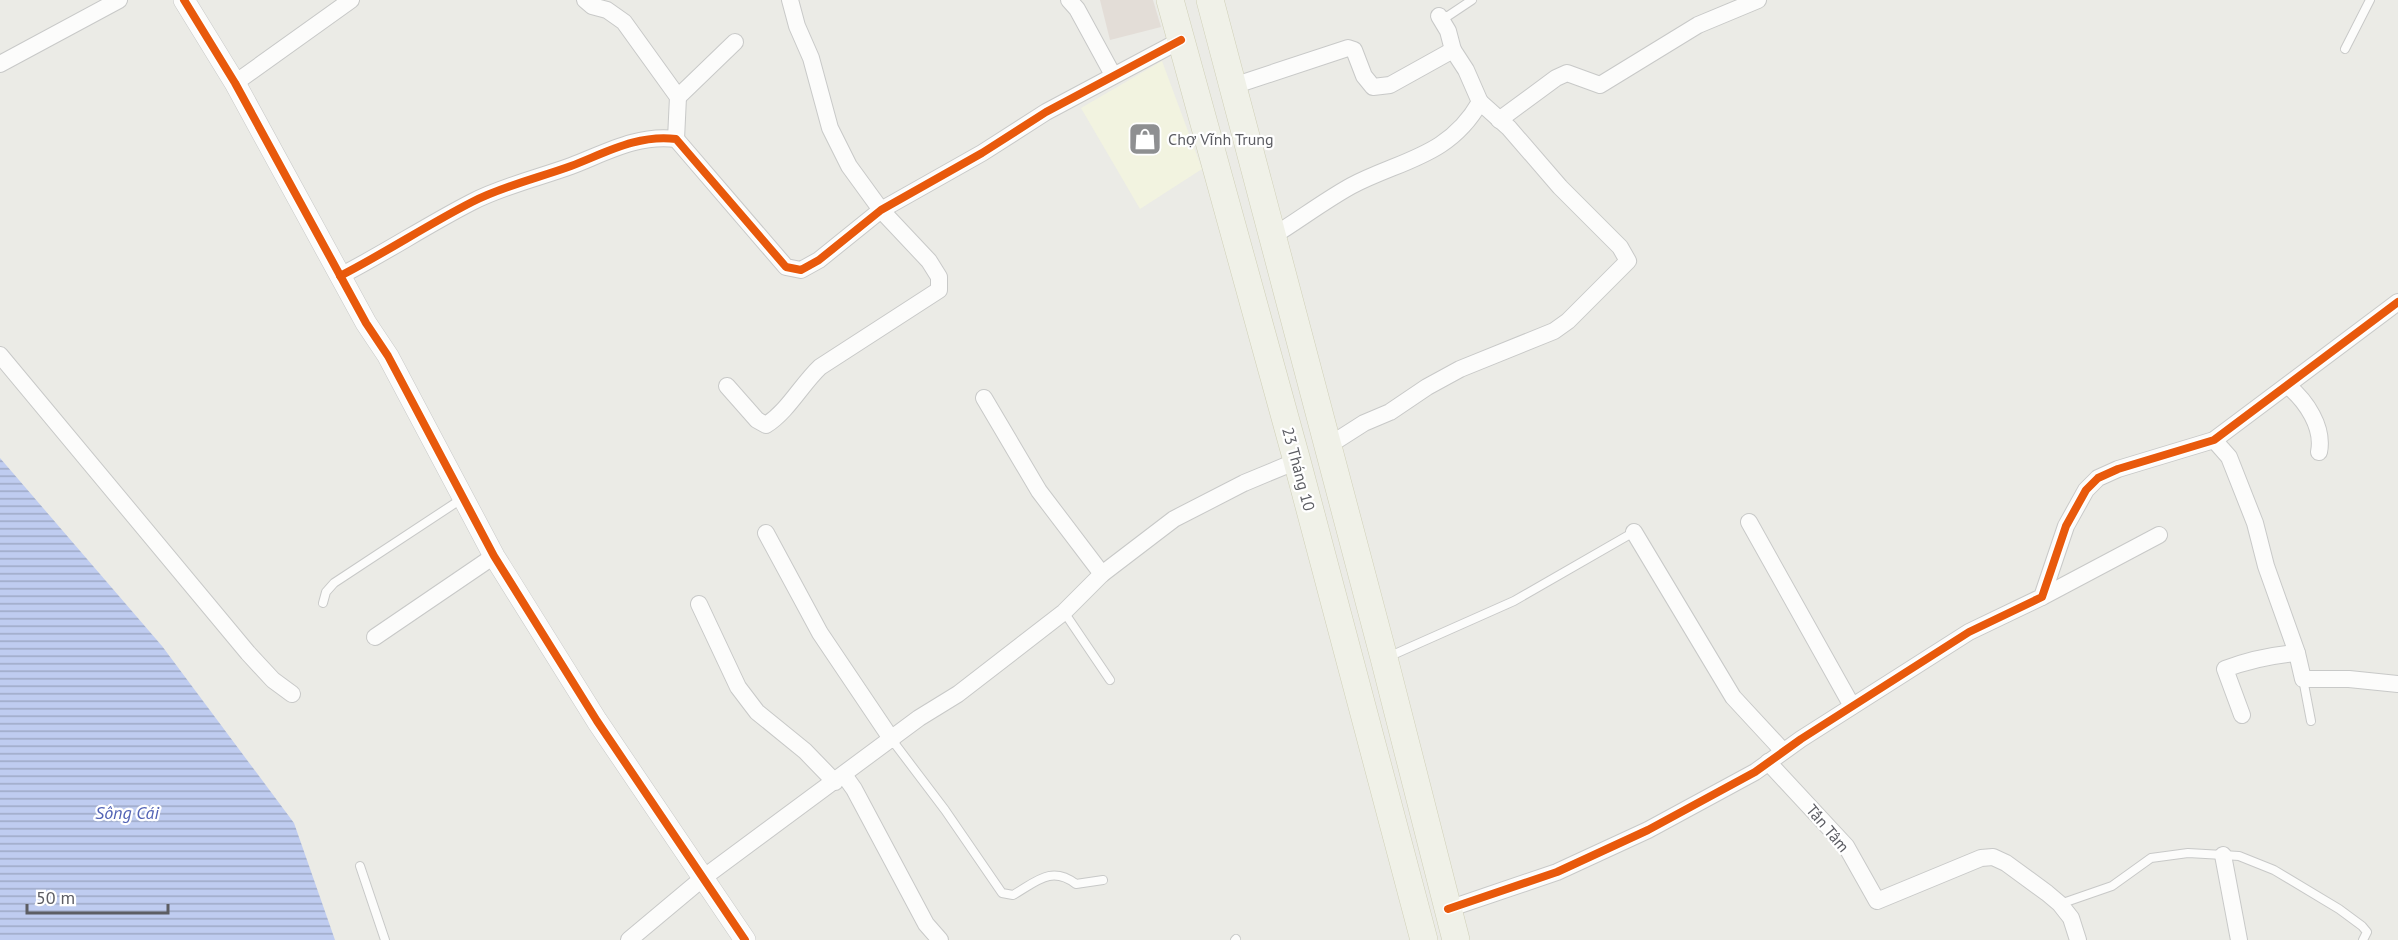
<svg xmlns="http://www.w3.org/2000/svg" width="2398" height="940" font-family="'PT Sans',sans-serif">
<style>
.commercial{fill:#f2f3e0}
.medical{fill:#e3ddd7}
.water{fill:url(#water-rules)}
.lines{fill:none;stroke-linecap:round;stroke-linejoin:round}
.service-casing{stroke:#c8c9c8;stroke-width:10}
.minor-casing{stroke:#c8c9c8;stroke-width:18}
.tertiary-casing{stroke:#c8c9c8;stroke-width:22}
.primary-casing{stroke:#d0d0b7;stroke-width:28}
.service{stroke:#fcfcfb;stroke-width:8}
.minor{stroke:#fcfcfb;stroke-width:16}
.tertiary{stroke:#fcfcfb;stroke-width:21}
.primary{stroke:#f0f1e8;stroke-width:27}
.cycleway-casing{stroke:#fff;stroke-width:11}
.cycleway{stroke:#e8590c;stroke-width:8}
.labels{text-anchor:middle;stroke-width:4.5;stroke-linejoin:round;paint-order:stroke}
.poi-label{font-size:16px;fill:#5c5d63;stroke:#fff;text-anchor:start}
.street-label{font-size:16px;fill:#5c5d63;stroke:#fff}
.water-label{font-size:18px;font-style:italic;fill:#5263b5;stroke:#fff}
</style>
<defs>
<pattern id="water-rules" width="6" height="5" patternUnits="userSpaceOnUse" patternTransform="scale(1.5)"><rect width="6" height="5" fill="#bfccf0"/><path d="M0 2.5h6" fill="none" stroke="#9ea9c6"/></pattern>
</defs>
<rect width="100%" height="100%" fill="#ebebe6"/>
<path class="commercial" d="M 1162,61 L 1202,169 L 1140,209 L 1081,108 Z"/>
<path class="medical" d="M 1100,0 L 1153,0 L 1161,27 L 1110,40 Z"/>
<path class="water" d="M 0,458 L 162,646 L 294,823 L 335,940 L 0,940 Z"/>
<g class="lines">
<g class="service-casing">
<g id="service">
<path d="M 1440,16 L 1448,16 L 1472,0"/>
<path d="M 2345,49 L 2370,0"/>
<path d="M 323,603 L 326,592 L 334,583 L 463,498"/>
<path d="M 1064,612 L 1110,680"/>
<path d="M 1388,657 L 1514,601 L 1634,532"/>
<path d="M 2303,679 L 2311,721"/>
<path d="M 892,740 L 945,810 L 1002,893 L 1013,895 C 1036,882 1051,865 1076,884 L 1103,880"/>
<path d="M 360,866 L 385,940"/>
<path d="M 2060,904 L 2112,886 L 2151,858 L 2188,853 L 2223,855 L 2239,856 L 2274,870 L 2339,909 L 2362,926 L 2367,932 L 2363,940"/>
<path d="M 1235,940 L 1236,939"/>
</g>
</g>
<g class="minor-casing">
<g id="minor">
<path d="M 585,0 L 592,6 L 607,10 L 624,22 L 678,97 L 676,139"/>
<path d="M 1069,0 L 1077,9 L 1113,75"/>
<path d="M 1439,16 L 1448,31 L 1453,50"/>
<path d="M 0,64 L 119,0"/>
<path d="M 235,83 L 351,0"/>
<path d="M 1233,86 L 1348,48 L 1354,50 L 1364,76 L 1373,87 L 1390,85 L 1453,50 L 1466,70 L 1480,102 C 1449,157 1400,160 1351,186 C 1324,201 1299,220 1273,236"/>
<path d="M 678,97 L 735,42"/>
<path d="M 1499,120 L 1556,78 L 1567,73 L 1600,85 L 1698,25 L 1758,0"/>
<path d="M 340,276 C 385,253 427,225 472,202 C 503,186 538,178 571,166 C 605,153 638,134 676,139 L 786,267 L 801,270 L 819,260 L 881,210 L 982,153 L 1046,112 L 1181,40"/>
<path d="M 0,355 L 248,653 L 273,680 L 292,694"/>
<path d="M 727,386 L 757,420 L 766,425 C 788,411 801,385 820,367 L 939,290 L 939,277 L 929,261 L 881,210 L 849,166 L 830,128 L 811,58 L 797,26 L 790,0"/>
<path d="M 2288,386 C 2306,401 2324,427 2319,452"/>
<path d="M 984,398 L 1039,491 L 1102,574"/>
<path d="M 2214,440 L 2229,457 L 2255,523 L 2266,566 L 2297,653 L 2303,679 L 2349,679 L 2398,684"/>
<path d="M 1328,446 L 1364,423 L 1390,412 L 1427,387 L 1460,369 L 1554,331 L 1568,321 L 1628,261 L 1620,247 L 1560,187 L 1509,128 L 1480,102"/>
<path d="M 1749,522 L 1852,706"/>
<path d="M 1634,532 L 1733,697 L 1783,751"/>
<path d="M 766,533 L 820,633 L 892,740"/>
<path d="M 2042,597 L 2159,535"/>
<path d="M 699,604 L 738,687 L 757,712 L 805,751 L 835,782"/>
<path d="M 375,637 L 494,556"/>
<path d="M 2242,715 L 2225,669 C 2249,660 2272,655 2297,653"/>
<path d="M 1768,762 L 1846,846 L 1877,901 L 1981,858 L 1993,857 L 2006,863 L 2047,893 L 2060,904 L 2071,918 L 2078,940"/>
<path d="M 844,775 L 854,789 L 926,924 L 940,940"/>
<path d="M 2223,855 L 2239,940"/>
<path d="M 1448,909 L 1557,872 L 1648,830 L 1755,772 L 1801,739 L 1969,632 L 2042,597 L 2066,526 L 2086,490 L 2098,478 L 2118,469 L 2214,440 L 2398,302"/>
<path d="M 629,940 L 703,878 L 919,718 L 958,694 L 1064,612 L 1102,574 L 1174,519 L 1244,483 L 1297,461"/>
</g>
</g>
<g class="tertiary-casing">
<path id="tertiary" d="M 184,0 L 235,83 L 366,323 L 388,356 L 494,556 L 597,721 L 745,940"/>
</g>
<g class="primary-casing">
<g id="primary">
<path d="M 1170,0 L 1297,461 L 1424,940"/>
<path d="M 1210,0 L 1384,658 L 1456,940"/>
</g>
</g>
<use href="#service" class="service"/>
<use href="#minor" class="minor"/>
<use href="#tertiary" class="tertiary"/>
<use href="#primary" class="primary"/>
<g class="cycleway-casing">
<g id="cycleway">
<path d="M 184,0 L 235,83 L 366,323 L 388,356 L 494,556 L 597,721 L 745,940"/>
<path d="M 340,276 C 385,253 427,225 472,202 C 503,186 538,178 571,166 C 605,153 638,134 676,139 L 786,267 L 801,270 L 819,260 L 881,210 L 982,153 L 1046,112 L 1181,40"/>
<path d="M 1448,909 L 1557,872 L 1648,830 L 1755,772 L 1801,739 L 1969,632 L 2042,597 L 2066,526 L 2086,490 L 2098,478 L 2118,469 L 2214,440 L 2398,302"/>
</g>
</g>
<use href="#cycleway" class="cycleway"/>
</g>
<defs>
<g id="shop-square" transform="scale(1.725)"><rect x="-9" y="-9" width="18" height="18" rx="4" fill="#8e8f91" stroke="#fff"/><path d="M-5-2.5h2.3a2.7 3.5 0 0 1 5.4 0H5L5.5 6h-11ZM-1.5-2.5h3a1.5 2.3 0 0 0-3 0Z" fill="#fff"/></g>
</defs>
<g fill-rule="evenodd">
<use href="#shop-square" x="1145" y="139"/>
</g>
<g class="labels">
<g class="poi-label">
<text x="1168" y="145">Chợ Vĩnh Trung</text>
</g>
<g class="street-label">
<text transform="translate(1299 469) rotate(75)" y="6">23 Tháng 10</text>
<text transform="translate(1828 828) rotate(50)" y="6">Tấn Tâm</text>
</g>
<g class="water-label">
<text x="127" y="819">Sông Cái</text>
</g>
</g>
<path d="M27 904v9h141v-9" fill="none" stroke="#5c5d63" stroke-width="3"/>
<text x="36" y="904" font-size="18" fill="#5c5d63" stroke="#ffffff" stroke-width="4.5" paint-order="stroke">50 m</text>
</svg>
